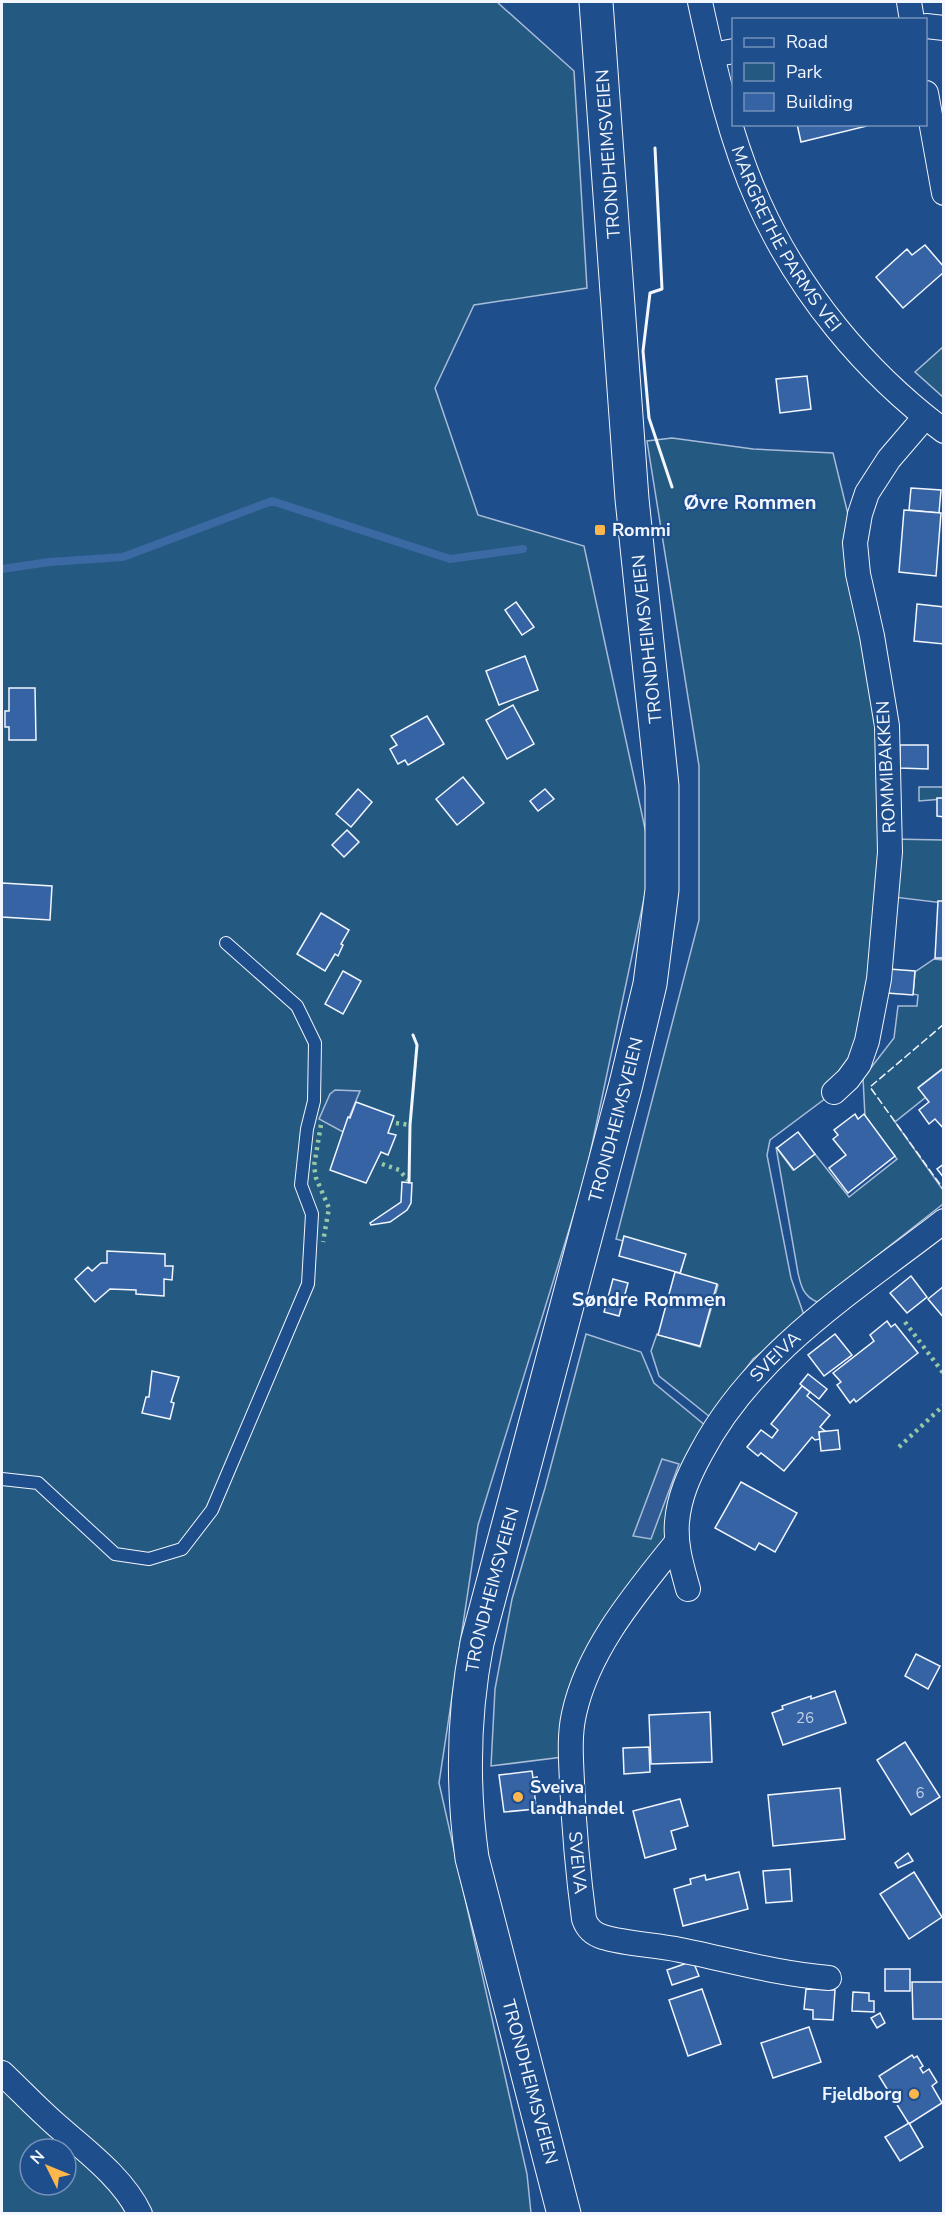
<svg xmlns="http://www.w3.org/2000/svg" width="945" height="2215" font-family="'Nunito Sans',sans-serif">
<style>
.green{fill:#245a82;stroke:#a8bbd7;stroke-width:1.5;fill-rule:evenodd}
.parking{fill:#305b95;stroke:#a8bbd7;stroke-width:1.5}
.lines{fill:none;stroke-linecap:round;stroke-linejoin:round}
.stream{stroke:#3b69a3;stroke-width:8}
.building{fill:#3563a3;stroke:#f2f6ff;stroke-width:1.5}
.service-casing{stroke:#f2f6ff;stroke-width:14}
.minor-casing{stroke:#f2f6ff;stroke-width:26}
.trunk-casing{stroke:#f2f6ff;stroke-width:35}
.service{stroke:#1f4e8c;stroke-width:12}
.minor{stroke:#1f4e8c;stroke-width:24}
.trunk{stroke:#1f4e8c;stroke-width:33}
.hedge{stroke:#97c8a6;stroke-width:4.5;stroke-dasharray:3 4.5;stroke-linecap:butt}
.fence{stroke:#f2f6ff;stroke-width:1.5;stroke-dasharray:8 3;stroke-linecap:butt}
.wall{stroke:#f2f6ff;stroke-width:3}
.poi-dot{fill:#ffb74d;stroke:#1f4e8c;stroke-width:2}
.labels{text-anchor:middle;stroke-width:4.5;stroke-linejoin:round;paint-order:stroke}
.number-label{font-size:15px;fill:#c3d1e8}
.street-label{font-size:18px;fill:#f2f6ff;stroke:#1f4e8c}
.poi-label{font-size:18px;font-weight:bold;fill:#f2f6ff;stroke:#1f4e8c;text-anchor:start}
.neighbourhood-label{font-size:20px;font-weight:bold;fill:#f2f6ff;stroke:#1f4e8c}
</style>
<rect width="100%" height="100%" fill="#1f4e8c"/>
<g class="green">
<path d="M 2,2 L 497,2 L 574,71 L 587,288 L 474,305 L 435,388 L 478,515 L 584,546 L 652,861 L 585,1178 L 478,1525 L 439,1783 L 527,2174 L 531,2213 L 2,2214 ZM 30,2149 L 66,2149 L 66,2185 L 30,2185 Z"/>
<path d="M 943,347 L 943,397 L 915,372 Z"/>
<path d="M 672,438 L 753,449 L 833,453 L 855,543 L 890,839 L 943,840 L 943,903 L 886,896 L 867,1041 L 834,1092 L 770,1140 L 767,1155 L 791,1278 L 805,1318 L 753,1359 L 710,1417 L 659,1376 L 651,1351 L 657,1334 L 700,1347 L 718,1285 L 680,1275 L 684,1258 L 616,1239 L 699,920 L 699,766 L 647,441 Z"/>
<path d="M 919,787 L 943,787 L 943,799 L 919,801 Z"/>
<path d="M 934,959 L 943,960 L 943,1068 L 919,1087 L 926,1097 L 895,1122 L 943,1190 L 943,1204 L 822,1299 L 817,1302 C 803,1296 801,1286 798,1273 L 776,1147 L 793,1170 L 815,1154 L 849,1197 L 897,1159 L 865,1116 L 863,1078 L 894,1038 L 898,1006 L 917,1006 L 918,995 L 913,994 L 915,972 Z"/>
<path d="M 586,1334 L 641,1352 L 654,1383 L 712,1431 L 677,1522 L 604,1642 L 571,1756 L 491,1766 L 495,1689 L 512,1599 L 545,1488 Z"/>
</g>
<g class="parking">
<path d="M 335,1090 L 360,1091 L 343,1132 L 319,1119 L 330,1094 Z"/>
<path d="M 662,1459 L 679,1464 L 651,1539 L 633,1536 Z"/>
</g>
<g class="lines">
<path class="stream" d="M 2,569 L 49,562 L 123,557 L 272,501 L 450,559 L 523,549"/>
</g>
<g class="building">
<path d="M 797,124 L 867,124 L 867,126 L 801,142 Z"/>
<path d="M 925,245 L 944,267 L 944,272 L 903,308 L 876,277 L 907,249 L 912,255 Z"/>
<path d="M 807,376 L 811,409 L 780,413 L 776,379 Z"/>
<path d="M 911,488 L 941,490 L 939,513 L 909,510 Z"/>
<path d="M 904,510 L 941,513 L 936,576 L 899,572 Z"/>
<path d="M 516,602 L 534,627 L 522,635 L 505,610 Z"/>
<path d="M 917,604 L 944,607 L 944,644 L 914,641 Z"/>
<path d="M 525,656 L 538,690 L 499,705 L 486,671 Z"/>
<path d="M 9,688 L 35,688 L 36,740 L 9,740 L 9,727 L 5,727 L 5,711 L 9,711 Z"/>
<path d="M 513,705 L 534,744 L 507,759 L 486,720 Z"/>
<path d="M 427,716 L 444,744 L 408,765 L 405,760 L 398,764 L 390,749 L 397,745 L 391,736 Z"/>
<path d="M 900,745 L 928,745 L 928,769 L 900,768 Z"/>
<path d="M 463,777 L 484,803 L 457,825 L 436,799 Z"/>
<path d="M 358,789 L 372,802 L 351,827 L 336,814 Z"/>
<path d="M 545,789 L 554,799 L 538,811 L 530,801 Z"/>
<path d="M 937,798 L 944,798 L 944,817 L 937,816 Z"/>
<path d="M 347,830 L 359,842 L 344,857 L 332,845 Z"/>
<path d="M 2,883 L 52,886 L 50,920 L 2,917 Z"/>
<path d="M 938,901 L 944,901 L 944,958 L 935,958 Z"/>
<path d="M 321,913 L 349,930 L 341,944 L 343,945 L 338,956 L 335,954 L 325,971 L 297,954 Z"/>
<path d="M 889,969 L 915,971 L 913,995 L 887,993 Z"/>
<path d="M 343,971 L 361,981 L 343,1014 L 325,1004 Z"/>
<path d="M 944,1068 L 944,1129 L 935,1119 L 929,1124 L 919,1110 L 929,1102 L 918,1088 Z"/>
<path d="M 356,1102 L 394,1116 L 388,1133 L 396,1135 L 388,1155 L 381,1152 L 366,1183 L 330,1170 L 348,1117 L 350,1118 Z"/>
<path d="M 855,1114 L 858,1119 L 864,1114 L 895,1156 L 848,1193 L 829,1168 L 846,1155 L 833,1139 L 838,1135 L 834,1130 Z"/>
<path d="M 798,1132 L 815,1154 L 794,1170 L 777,1148 Z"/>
<path d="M 944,1164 L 944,1178 L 937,1169 Z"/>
<path d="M 402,1182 L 412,1183 L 411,1203 L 407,1210 L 390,1222 L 371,1225 L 370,1223 L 401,1202 Z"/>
<path d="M 624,1236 L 686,1254 L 680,1273 L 619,1256 Z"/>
<path d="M 107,1251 L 165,1254 L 165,1266 L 173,1266 L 172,1280 L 164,1279 L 164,1296 L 136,1294 L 136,1290 L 110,1289 L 95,1302 L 75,1279 L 88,1267 L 92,1271 L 101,1263 L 107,1263 Z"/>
<path d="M 675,1272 L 717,1284 L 700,1346 L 658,1335 Z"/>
<path d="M 911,1276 L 927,1297 L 907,1313 L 890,1293 Z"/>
<path d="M 613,1279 L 628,1283 L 619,1316 L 604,1312 Z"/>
<path d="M 944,1286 L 944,1318 L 928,1299 Z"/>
<path d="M 887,1321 L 891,1327 L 895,1324 L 918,1353 L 856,1402 L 854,1399 L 850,1403 L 837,1385 L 841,1382 L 833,1373 L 874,1341 L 870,1335 Z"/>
<path d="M 835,1334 L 852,1355 L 824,1376 L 808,1355 Z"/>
<path d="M 152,1371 L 179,1377 L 171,1402 L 174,1403 L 170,1419 L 142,1413 L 146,1397 L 149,1397 Z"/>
<path d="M 808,1374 L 827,1389 L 819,1399 L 800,1384 Z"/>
<path d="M 802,1386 L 810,1392 L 807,1396 L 830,1415 L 820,1427 L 825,1431 L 819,1432 L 820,1439 L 815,1440 L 812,1437 L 784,1471 L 761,1453 L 758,1456 L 747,1447 L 761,1430 L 772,1438 L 778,1430 L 771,1424 Z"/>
<path d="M 838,1430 L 840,1449 L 821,1451 L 819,1432 Z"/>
<path d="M 741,1482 L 797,1513 L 775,1552 L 759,1543 L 755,1550 L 715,1528 Z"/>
<path d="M 916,1654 L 940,1666 L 928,1689 L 905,1676 Z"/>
<path d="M 835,1691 L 846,1723 L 783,1745 L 772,1713 L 783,1709 L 782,1706 L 811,1696 L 811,1699 Z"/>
<path d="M 710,1712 L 712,1762 L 651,1764 L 649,1715 Z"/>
<path d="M 905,1742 L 940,1797 L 911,1815 L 877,1760 Z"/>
<path d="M 649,1747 L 650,1772 L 624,1774 L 623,1748 Z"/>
<path d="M 532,1771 L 533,1778 L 537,1777 L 538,1786 L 534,1786 L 536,1809 L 504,1812 L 499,1775 Z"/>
<path d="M 840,1788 L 845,1839 L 773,1846 L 768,1795 Z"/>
<path d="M 680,1799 L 688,1826 L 671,1831 L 676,1849 L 645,1858 L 633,1811 Z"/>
<path d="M 908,1853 L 913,1861 L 898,1868 L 895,1863 Z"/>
<path d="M 790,1869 L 792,1901 L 766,1903 L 763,1871 Z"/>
<path d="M 739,1872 L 748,1909 L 683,1926 L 674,1889 L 691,1884 L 690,1879 L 705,1875 L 706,1880 Z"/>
<path d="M 914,1872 L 942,1917 L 909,1939 L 880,1894 Z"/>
<path d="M 693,1961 L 699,1976 L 672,1985 L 667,1970 Z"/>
<rect x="885" y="1969" width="25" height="22"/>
<path d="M 912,1982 L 944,1982 L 944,2019 L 913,2019 Z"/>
<path d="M 702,1989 L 721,2044 L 688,2056 L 669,2000 Z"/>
<path d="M 806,1989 L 835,1990 L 833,2020 L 813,2019 L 813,2010 L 804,2009 Z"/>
<path d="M 853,1992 L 869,1993 L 869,2001 L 874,2001 L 874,2012 L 852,2011 Z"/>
<path d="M 880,2013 L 885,2023 L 877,2028 L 871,2018 Z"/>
<path d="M 809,2027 L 821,2062 L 773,2078 L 761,2043 Z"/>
<path d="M 912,2055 L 914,2058 L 917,2056 L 923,2066 L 920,2068 L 923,2073 L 929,2069 L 937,2082 L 932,2086 L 942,2103 L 909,2124 L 879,2076 Z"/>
<path d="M 909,2123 L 923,2147 L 900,2161 L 885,2137 Z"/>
</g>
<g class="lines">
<g class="service-casing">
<path id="service" d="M 2,1479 L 38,1483 L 115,1554 L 149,1559 L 182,1549 L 212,1510 L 308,1284 L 312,1214 L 301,1185 L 307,1129 L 314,1101 L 315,1043 L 297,1006 L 226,943"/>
</g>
<g class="minor-casing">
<g id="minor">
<path id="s1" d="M 700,2 C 715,70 730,139 759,203 C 799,292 865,372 944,431"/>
<path d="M 909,2 L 912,20"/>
<path d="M 926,26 L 944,28"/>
<path d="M 712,55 L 734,51"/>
<path d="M 926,93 L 944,193"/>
<path d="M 834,1092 L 848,1079 L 859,1064 L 867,1041 L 879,979 L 890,852 L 887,726 L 872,636 L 858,574 L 855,543 L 860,514 L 867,493 L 889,459 L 925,417"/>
<path id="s2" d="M 676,1543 C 636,1593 588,1649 574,1714 C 569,1736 571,1760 572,1782 C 574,1828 578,1874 584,1919 C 587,1928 593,1934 603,1937 C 626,1944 656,1945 680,1950 C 730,1960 778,1974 829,1978"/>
<path id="s3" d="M 688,1589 C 682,1567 675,1546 677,1522 C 679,1497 689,1475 701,1453 C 754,1352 855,1290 944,1221"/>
<path d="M 2,2073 C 19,2089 35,2106 53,2122 C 82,2148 123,2177 140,2214"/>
</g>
</g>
<g class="trunk-casing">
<g id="trunk">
<path id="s4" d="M 564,2214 L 472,1858 C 462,1786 463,1715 477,1643 L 626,1084 L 650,984 L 662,890 L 662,786 L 632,499 L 596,2"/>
</g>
</g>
<use href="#service" class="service"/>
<use href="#minor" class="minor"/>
<use href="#trunk" class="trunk"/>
<g class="hedge">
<path d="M 396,1123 L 410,1125"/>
<path d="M 321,1125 L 314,1166 L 316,1178 L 329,1208 L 323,1242"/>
<path d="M 382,1164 L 399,1170 L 408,1180"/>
<path d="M 905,1322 L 944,1374"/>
<path d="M 899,1447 L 944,1405"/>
</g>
<path class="fence" d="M 944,1024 L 870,1087 L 944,1190"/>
<g class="wall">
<path d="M 655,148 L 662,289 L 650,293 L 643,351 L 649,418 L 672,487"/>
<path d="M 409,1182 L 410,1125 L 417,1045 L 413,1035"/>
</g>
</g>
<g class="poi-dot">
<rect x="594" y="524" width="12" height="12" rx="3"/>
<circle cx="518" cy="1797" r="6"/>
<circle cx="914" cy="2094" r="6"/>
</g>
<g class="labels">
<g class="number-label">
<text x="805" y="1723">26</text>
<text x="920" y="1798">6</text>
</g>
<g class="street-label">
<text transform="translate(608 154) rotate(-94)" y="6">TRONDHEIMSVEIEN</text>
<text dy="6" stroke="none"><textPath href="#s1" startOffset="254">MARGRETHE PARMS VEI</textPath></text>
<text transform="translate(647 639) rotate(-96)" y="6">TRONDHEIMSVEIEN</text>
<text transform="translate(886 767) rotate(-93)" y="6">ROMMIBAKKEN</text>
<text dy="6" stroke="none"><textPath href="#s4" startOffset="1125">TRONDHEIMSVEIEN</textPath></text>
<text dy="6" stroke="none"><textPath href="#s3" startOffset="264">SVEIVA</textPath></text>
<text dy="6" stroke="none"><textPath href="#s4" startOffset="639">TRONDHEIMSVEIEN</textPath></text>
<text dy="6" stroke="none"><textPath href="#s2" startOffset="350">SVEIVA</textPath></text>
<text transform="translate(530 2082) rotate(75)" y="6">TRONDHEIMSVEIEN</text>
</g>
<g class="poi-label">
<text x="612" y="536">Rommi</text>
<text x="530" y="1793">Sveiva<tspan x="530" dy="21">landhandel</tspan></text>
<text x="902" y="2100" text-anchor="end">Fjeldborg</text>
</g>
<g class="neighbourhood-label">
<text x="750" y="509">Øvre Rommen</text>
<text x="649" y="1306">Søndre Rommen</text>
</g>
</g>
<rect width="945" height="2215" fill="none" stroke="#f2f6ff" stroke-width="6"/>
<rect x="732" y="18" width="195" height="108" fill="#1f4e8c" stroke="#7391ba" stroke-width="1.5"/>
<rect x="744" y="38" width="30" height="9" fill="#1f4e8c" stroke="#7391ba" stroke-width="1.5"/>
<text x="786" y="48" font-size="18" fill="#f2f6ff">Road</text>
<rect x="744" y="63" width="30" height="18" fill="#245a82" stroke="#7391ba" stroke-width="1.5"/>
<text x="786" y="78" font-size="18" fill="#f2f6ff">Park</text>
<rect x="744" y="93" width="30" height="18" fill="#3563a3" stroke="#7391ba" stroke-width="1.5"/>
<text x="786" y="108" font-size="18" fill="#f2f6ff">Building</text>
<g transform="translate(48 2167) rotate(313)"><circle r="28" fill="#1f4e8c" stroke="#7391ba" stroke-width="1.5"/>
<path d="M0-4.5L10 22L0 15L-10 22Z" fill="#ffb74d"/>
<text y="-9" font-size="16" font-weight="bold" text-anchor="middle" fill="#f2f6ff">N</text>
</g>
</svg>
